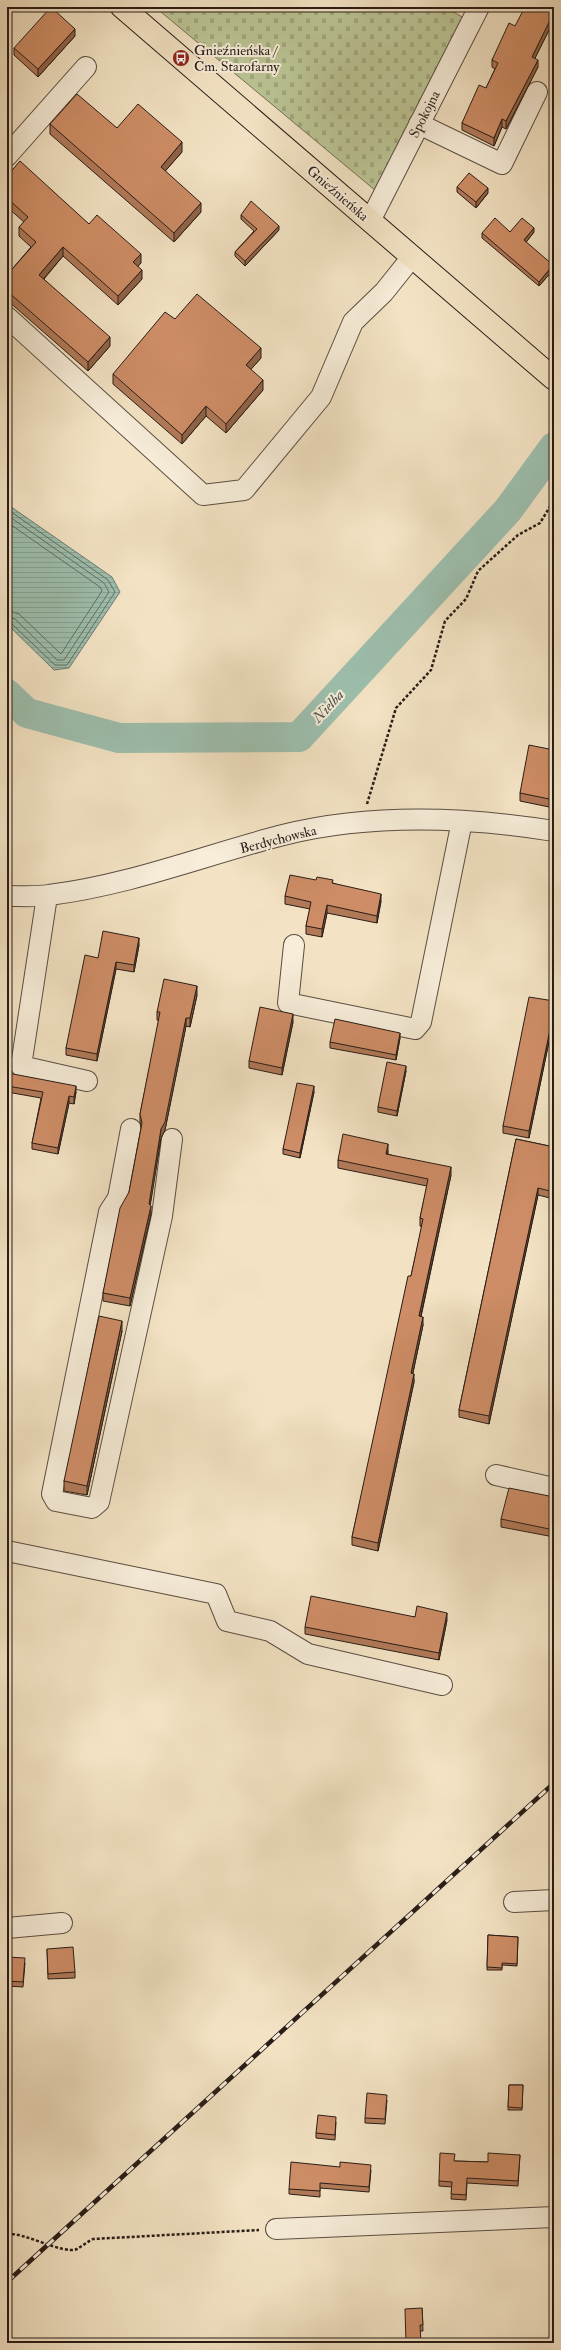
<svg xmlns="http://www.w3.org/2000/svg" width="561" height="2350" font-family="'IM FELL Double Pica',serif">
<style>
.cemetery{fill:url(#cemetery-stones);stroke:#727056}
.water{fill:url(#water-rules);stroke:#6e7e72}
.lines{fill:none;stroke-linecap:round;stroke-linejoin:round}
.shore{stroke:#626e62;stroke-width:1}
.river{stroke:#9dbfae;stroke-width:30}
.minor-casing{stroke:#5b4e42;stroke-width:22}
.major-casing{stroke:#281c17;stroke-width:24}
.path{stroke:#281c17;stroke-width:2.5;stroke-dasharray:3 2;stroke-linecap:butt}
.minor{stroke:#f7edd9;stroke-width:20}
.major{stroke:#f3e3c4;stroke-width:22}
.rail-casing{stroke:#281c17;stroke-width:4.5}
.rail{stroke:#f7edd9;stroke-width:3;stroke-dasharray:9;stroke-linecap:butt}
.wall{fill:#b17958;stroke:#281c17}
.shaded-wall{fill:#906347;stroke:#281c17}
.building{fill:#ce8d66;stroke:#281c17}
.labels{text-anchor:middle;stroke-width:4;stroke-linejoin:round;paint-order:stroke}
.poi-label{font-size:14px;fill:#281c17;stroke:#f7edd9;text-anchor:start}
.street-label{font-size:14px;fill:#281c17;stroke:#f7edd9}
.water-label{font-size:15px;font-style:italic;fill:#51554c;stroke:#f7edd9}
</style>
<defs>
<pattern id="cemetery-stones" width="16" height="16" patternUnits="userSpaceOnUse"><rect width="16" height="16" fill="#bbc494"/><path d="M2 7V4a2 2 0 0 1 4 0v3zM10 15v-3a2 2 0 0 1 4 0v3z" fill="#a1a87f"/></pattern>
<pattern id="water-rules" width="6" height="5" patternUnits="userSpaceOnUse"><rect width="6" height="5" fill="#9dbfae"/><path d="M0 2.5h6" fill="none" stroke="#87a495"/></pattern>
</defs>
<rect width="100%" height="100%" fill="#f3e3c4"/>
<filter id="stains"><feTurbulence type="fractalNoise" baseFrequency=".005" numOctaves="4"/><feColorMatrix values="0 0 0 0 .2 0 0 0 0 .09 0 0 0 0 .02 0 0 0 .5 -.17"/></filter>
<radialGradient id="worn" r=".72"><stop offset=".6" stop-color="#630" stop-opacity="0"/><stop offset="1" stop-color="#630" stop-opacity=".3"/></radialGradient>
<path class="cemetery" d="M 155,7 L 445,7 L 464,18 L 376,191 Z"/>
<path class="water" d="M 7,504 L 112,577 L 120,592 L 69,668 L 54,670 L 7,624 Z"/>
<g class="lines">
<g class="shore">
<path d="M 7,509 L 108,580 L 115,592 L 67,665 L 55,665 L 11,623 L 7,621"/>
<path d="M 7,515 L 104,583 L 109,592 L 64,660 L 57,660 L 15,619 L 7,616"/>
<path d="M 7,522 L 100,587 L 102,591 L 61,654 L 19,614 L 7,610"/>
</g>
<path class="river" d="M 7,694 L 27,713 L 119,738 L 299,737 L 508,510 L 554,447"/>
<g class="minor-casing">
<g id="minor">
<path d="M 419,124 L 502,164 L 537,92"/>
<path d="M 7,156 L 86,67"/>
<path d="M 370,221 L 479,7"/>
<path d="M 7,317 L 203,495 L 244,490 L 321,397 L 353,322 L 384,292 L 412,257"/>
<path d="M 7,896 C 21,896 36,897 49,895 C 130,885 205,855 283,835 C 371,813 466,817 554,831"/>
<path d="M 47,896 L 21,1066 L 87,1081"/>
<path d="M 294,945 L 288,1003 L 415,1029 L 421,1022 L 462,821"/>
<path d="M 131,1129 L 118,1198 L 109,1212 L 52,1494 L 56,1501 L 92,1508 L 99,1502 L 162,1216 L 172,1139"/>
<path d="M 496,1475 L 554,1488"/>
<path d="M 7,1551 L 216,1594 L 227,1621 L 270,1631 L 308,1654 L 442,1685"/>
<path d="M 514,1902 L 554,1900"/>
<path d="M 7,1928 L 62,1923"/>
<path d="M 276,2229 L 554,2217"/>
</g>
</g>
<g class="major-casing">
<path id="major" d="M 122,7 L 554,379"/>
</g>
<g class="path">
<path d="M 367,804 L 396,708 L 431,670 L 445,621 L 466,599 L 478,571 L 518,535 L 540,523 L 554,500"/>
<path d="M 7,2234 C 25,2232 63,2255 77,2249 C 82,2246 87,2242 93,2239 L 259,2230"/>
</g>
<use href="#minor" class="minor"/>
<use href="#major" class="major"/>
<g class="rail-casing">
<path id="rail" d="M 7,2282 L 554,1783"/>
</g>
<use href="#rail" class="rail"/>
</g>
<g class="wall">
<path d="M 554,7 L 554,20 L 535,58 L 538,67 L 506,129 L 502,127 L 494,146 L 462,130 L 462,123 L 486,88 L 495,69 L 492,67 L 492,60 L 515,26 Z"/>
<path d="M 75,36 L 38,77 L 14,55 L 14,48 Z"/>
<path d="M 50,124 L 117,128 L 182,152 L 165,171 L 201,212 L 174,242 L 50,134 Z"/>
<path d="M 7,176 L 89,224 L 141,263 L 138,266 L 142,279 L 118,305 L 63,256 L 44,279 L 110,346 L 88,371 L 7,300 L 7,275 L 31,247 L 19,236 L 19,227 L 24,222 L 7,207 Z"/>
<path d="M 457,187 L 488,193 L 476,208 L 457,192 Z"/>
<path d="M 241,215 L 279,230 L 245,266 L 235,256 L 235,252 L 254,231 L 241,219 Z"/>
<path d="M 510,232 L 534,232 L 526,242 L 553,270 L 539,286 L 482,238 L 482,233 Z"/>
<path d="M 175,319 L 261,358 L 250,370 L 263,390 L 226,433 L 206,416 L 182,444 L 113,384 L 113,374 Z"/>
<path d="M 554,750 L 554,808 L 520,801 L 520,793 Z"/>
<path d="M 333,883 L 381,901 L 377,923 L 327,913 L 322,937 L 306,934 L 306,926 L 310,909 L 285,904 L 285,896 Z"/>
<path d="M 139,945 L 134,972 L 116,969 L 97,1061 L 66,1055 L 66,1048 L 98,958 Z"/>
<path d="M 197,995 L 190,1027 L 186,1026 L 165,1130 L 161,1138 L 150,1205 L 151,1214 L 130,1306 L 103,1301 L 103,1293 L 129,1192 L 141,1128 L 140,1122 L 140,1114 L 159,1021 L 157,1020 L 157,1012 Z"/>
<path d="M 554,1001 L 554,1027 L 552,1027 L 529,1138 L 503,1133 L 503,1126 Z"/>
<path d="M 293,1022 L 282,1075 L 249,1068 L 249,1061 Z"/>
<path d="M 400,1038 L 396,1060 L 330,1048 L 330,1042 Z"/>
<path d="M 406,1071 L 397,1116 L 378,1112 L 378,1107 Z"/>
<path d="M 7,1076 L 76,1092 L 74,1104 L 69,1103 L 58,1154 L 32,1149 L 32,1143 L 41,1098 L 7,1092 Z"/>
<path d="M 314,1092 L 300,1158 L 283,1154 L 283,1149 Z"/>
<path d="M 516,1139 L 554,1147 L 554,1199 L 538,1195 L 489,1424 L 459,1417 L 459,1410 Z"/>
<path d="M 388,1151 L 388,1154 L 451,1175 L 421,1317 L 423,1325 L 413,1373 L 414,1382 L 378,1551 L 352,1545 L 352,1537 L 411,1276 L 422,1227 L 420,1226 L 420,1218 L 427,1186 L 338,1168 L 338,1160 Z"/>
<path d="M 122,1331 L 87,1495 L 64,1491 L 64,1481 Z"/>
<path d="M 554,1497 L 554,1537 L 501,1527 L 501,1519 Z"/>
<path d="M 415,1617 L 447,1620 L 439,1660 L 305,1634 L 305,1627 Z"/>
<path d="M 488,1935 L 518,1937 L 517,1966 L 502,1965 L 502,1970 L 487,1970 Z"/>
<path d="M 47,1949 L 75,1972 L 75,1978 L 48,1979 Z"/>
<path d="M 7,1957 L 25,1963 L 23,1987 L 7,1986 Z"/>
<path d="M 509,2085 L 523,2085 L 522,2110 L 508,2110 Z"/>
<path d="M 387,2100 L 385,2124 L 365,2123 L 365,2118 Z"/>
<path d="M 336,2122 L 335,2140 L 316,2138 L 316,2133 Z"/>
<path d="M 520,2155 L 518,2186 L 467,2183 L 466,2200 L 451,2199 L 452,2187 L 439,2186 L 439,2181 L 455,2161 L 488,2162 Z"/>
<path d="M 340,2167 L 371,2170 L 369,2192 L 320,2188 L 320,2197 L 289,2194 L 289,2189 Z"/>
<path d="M 422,2308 L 423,2331 L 421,2331 L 406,2343 Z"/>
</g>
<g class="shaded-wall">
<path d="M 554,12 L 554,20 L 532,64 L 532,57 Z"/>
<path d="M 75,29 L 75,36 L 38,77 L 38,69 Z"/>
<path d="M 538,60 L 538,67 L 506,129 L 506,121 Z"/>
<path d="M 502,119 L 502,127 L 494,146 L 494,138 Z"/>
<path d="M 182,142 L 182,152 L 161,176 L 161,167 Z"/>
<path d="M 488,188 L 488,193 L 476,208 L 476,202 Z"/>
<path d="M 201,203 L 201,212 L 174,242 L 174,233 Z"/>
<path d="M 279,226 L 279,230 L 245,266 L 245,261 Z"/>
<path d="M 534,228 L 534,232 L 524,245 L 524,240 Z"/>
<path d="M 63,247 L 63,256 L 39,284 L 39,275 Z"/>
<path d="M 141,254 L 141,263 L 133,272 L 133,262 Z"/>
<path d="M 553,265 L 553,270 L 539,286 L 539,282 Z"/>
<path d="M 142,270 L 142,279 L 118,305 L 118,296 Z"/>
<path d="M 110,337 L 110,346 L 88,371 L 88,362 Z"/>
<path d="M 261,348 L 261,358 L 246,375 L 246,365 Z"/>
<path d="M 263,380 L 263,390 L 226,433 L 226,424 Z"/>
<path d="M 206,406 L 206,416 L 182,444 L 182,435 Z"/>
<path d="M 381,894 L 381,901 L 377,923 L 377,916 Z"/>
<path d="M 327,905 L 327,913 L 322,937 L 322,929 Z"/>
<path d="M 139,938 L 139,945 L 134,972 L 134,965 Z"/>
<path d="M 116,962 L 116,969 L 97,1061 L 97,1054 Z"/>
<path d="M 197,986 L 197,995 L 190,1027 L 190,1018 Z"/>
<path d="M 293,1014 L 293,1022 L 282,1075 L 282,1068 Z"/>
<path d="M 186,1018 L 186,1026 L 165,1130 L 161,1138 L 149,1213 L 149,1204 L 161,1129 Z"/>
<path d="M 552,1020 L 552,1027 L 529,1138 L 529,1131 Z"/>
<path d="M 400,1033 L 400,1038 L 396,1060 L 396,1055 Z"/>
<path d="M 406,1066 L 406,1071 L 397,1116 L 397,1111 Z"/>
<path d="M 76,1086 L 76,1092 L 74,1104 L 74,1097 Z"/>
<path d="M 314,1086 L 314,1092 L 300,1158 L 300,1153 Z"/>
<path d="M 69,1096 L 69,1103 L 58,1154 L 58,1148 Z"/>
<path d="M 388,1144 L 388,1151 L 386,1162 L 386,1154 Z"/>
<path d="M 451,1167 L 451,1175 L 419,1324 L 419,1316 Z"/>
<path d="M 538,1188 L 538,1195 L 489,1424 L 489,1416 Z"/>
<path d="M 151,1206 L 151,1214 L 130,1306 L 130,1298 Z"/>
<path d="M 423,1317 L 423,1325 L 411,1381 L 411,1373 Z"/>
<path d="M 122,1321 L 122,1331 L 87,1495 L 87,1486 Z"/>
<path d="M 414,1374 L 414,1382 L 378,1551 L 378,1543 Z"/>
<path d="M 447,1613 L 447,1620 L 439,1660 L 439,1653 Z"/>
</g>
<g class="building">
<path d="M 51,7 L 75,29 L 38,69 L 14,48 Z"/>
<path d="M 525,7 L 554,7 L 554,12 L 532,57 L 538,60 L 506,121 L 502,119 L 494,138 L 462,123 L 479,85 L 486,88 L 498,63 L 492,60 L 509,23 L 515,26 Z"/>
<path d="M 77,94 L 117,128 L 138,104 L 182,142 L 161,167 L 201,203 L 174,233 L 50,124 Z"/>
<path d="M 20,161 L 89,224 L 97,215 L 141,254 L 133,262 L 142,270 L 118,296 L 63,247 L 39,275 L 110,337 L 88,362 L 7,291 L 7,275 L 36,242 L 19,227 L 28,217 L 7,198 L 7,195 L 10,192 L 7,189 L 7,176 Z"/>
<path d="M 469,173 L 488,188 L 476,202 L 457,187 Z"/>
<path d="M 251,201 L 279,226 L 245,261 L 235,252 L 257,229 L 241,215 Z"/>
<path d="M 495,218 L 510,232 L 522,218 L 534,228 L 524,240 L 553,265 L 539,282 L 482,233 Z"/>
<path d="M 197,294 L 261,348 L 246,365 L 263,380 L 226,424 L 206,406 L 182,435 L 113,374 L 165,312 L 175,319 Z"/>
<path d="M 529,745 L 554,750 L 554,800 L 520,793 Z"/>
<path d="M 290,875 L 316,880 L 317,877 L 333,880 L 332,883 L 381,894 L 377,916 L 327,905 L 322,929 L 306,926 L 311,902 L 285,896 Z"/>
<path d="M 103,931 L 139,938 L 134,965 L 116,962 L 97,1054 L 66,1048 L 85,955 L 98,958 Z"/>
<path d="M 164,979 L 197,986 L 190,1018 L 186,1018 L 165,1122 L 161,1129 L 149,1204 L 151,1206 L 130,1298 L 103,1293 L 120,1208 L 129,1192 L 142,1123 L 140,1114 L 160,1012 L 157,1012 Z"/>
<path d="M 529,997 L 554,1001 L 554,1020 L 552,1020 L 529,1131 L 503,1126 Z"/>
<path d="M 260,1007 L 293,1014 L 282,1068 L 249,1061 Z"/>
<path d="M 335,1019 L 400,1033 L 396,1055 L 330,1042 Z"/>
<path d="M 387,1062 L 406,1066 L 397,1111 L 378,1107 Z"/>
<path d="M 8,1073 L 76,1086 L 74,1097 L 69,1096 L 58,1148 L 32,1143 L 43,1092 L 7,1086 L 7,1076 Z"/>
<path d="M 297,1083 L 314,1086 L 300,1153 L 283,1149 Z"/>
<path d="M 343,1134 L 388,1144 L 386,1154 L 451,1167 L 419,1316 L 423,1317 L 411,1373 L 414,1374 L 378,1543 L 352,1537 L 408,1276 L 411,1276 L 423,1219 L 420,1218 L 428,1179 L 338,1160 Z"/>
<path d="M 516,1139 L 554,1147 L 554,1192 L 538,1188 L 489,1416 L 459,1410 Z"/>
<path d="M 99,1316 L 122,1321 L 87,1486 L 64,1481 Z"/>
<path d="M 509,1488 L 554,1497 L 554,1530 L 501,1519 Z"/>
<path d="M 311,1596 L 415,1617 L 417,1606 L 447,1613 L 439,1653 L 305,1627 Z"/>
<path d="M 488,1935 L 518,1937 L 517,1964 L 502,1963 L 502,1968 L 487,1967 Z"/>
<path d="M 73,1947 L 75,1972 L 48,1974 L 47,1949 Z"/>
<path d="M 7,1957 L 25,1958 L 23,1982 L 7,1981 Z"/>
<path d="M 509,2085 L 523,2085 L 522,2108 L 508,2107 Z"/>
<path d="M 367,2093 L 387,2095 L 385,2119 L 365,2118 Z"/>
<path d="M 318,2115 L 336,2117 L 335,2135 L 316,2133 Z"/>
<path d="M 440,2153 L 455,2154 L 454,2161 L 488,2162 L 488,2153 L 520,2155 L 518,2181 L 467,2178 L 466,2195 L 451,2194 L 452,2182 L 439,2181 Z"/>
<path d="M 291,2162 L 340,2167 L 340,2162 L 371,2165 L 369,2187 L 320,2183 L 320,2191 L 289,2189 Z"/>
<path d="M 422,2308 L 423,2325 L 420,2325 L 421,2343 L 406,2343 L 405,2309 Z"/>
</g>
<defs>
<g id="bus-disc" transform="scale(0.9)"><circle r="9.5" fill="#8f2418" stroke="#f7edd9"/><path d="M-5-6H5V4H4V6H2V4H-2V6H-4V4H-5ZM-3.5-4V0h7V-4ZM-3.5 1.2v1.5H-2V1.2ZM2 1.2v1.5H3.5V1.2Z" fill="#fff"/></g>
</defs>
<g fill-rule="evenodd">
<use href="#bus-disc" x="181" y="58"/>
</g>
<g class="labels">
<g class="poi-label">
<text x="194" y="55">Gnieźnieńska /<tspan x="194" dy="16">Cm. Starofarny</tspan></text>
</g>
<g class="street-label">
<text transform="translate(424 114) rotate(-63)" y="5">Spokojna</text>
<text transform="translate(338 193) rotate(41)" y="5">Gnieźnieńska</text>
<text transform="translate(278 839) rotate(-14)" y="5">Berdychowska</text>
</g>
<g class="water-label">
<text transform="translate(328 706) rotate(-47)" y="5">Nielba</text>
</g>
</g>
<rect width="561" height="2350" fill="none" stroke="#f3e3c4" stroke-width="24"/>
<rect x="8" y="8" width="545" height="2334" fill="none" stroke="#281c17" stroke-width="2"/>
<rect x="12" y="12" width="537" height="2326" fill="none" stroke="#281c17"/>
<rect width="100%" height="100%" filter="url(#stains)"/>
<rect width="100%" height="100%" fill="url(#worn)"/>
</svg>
